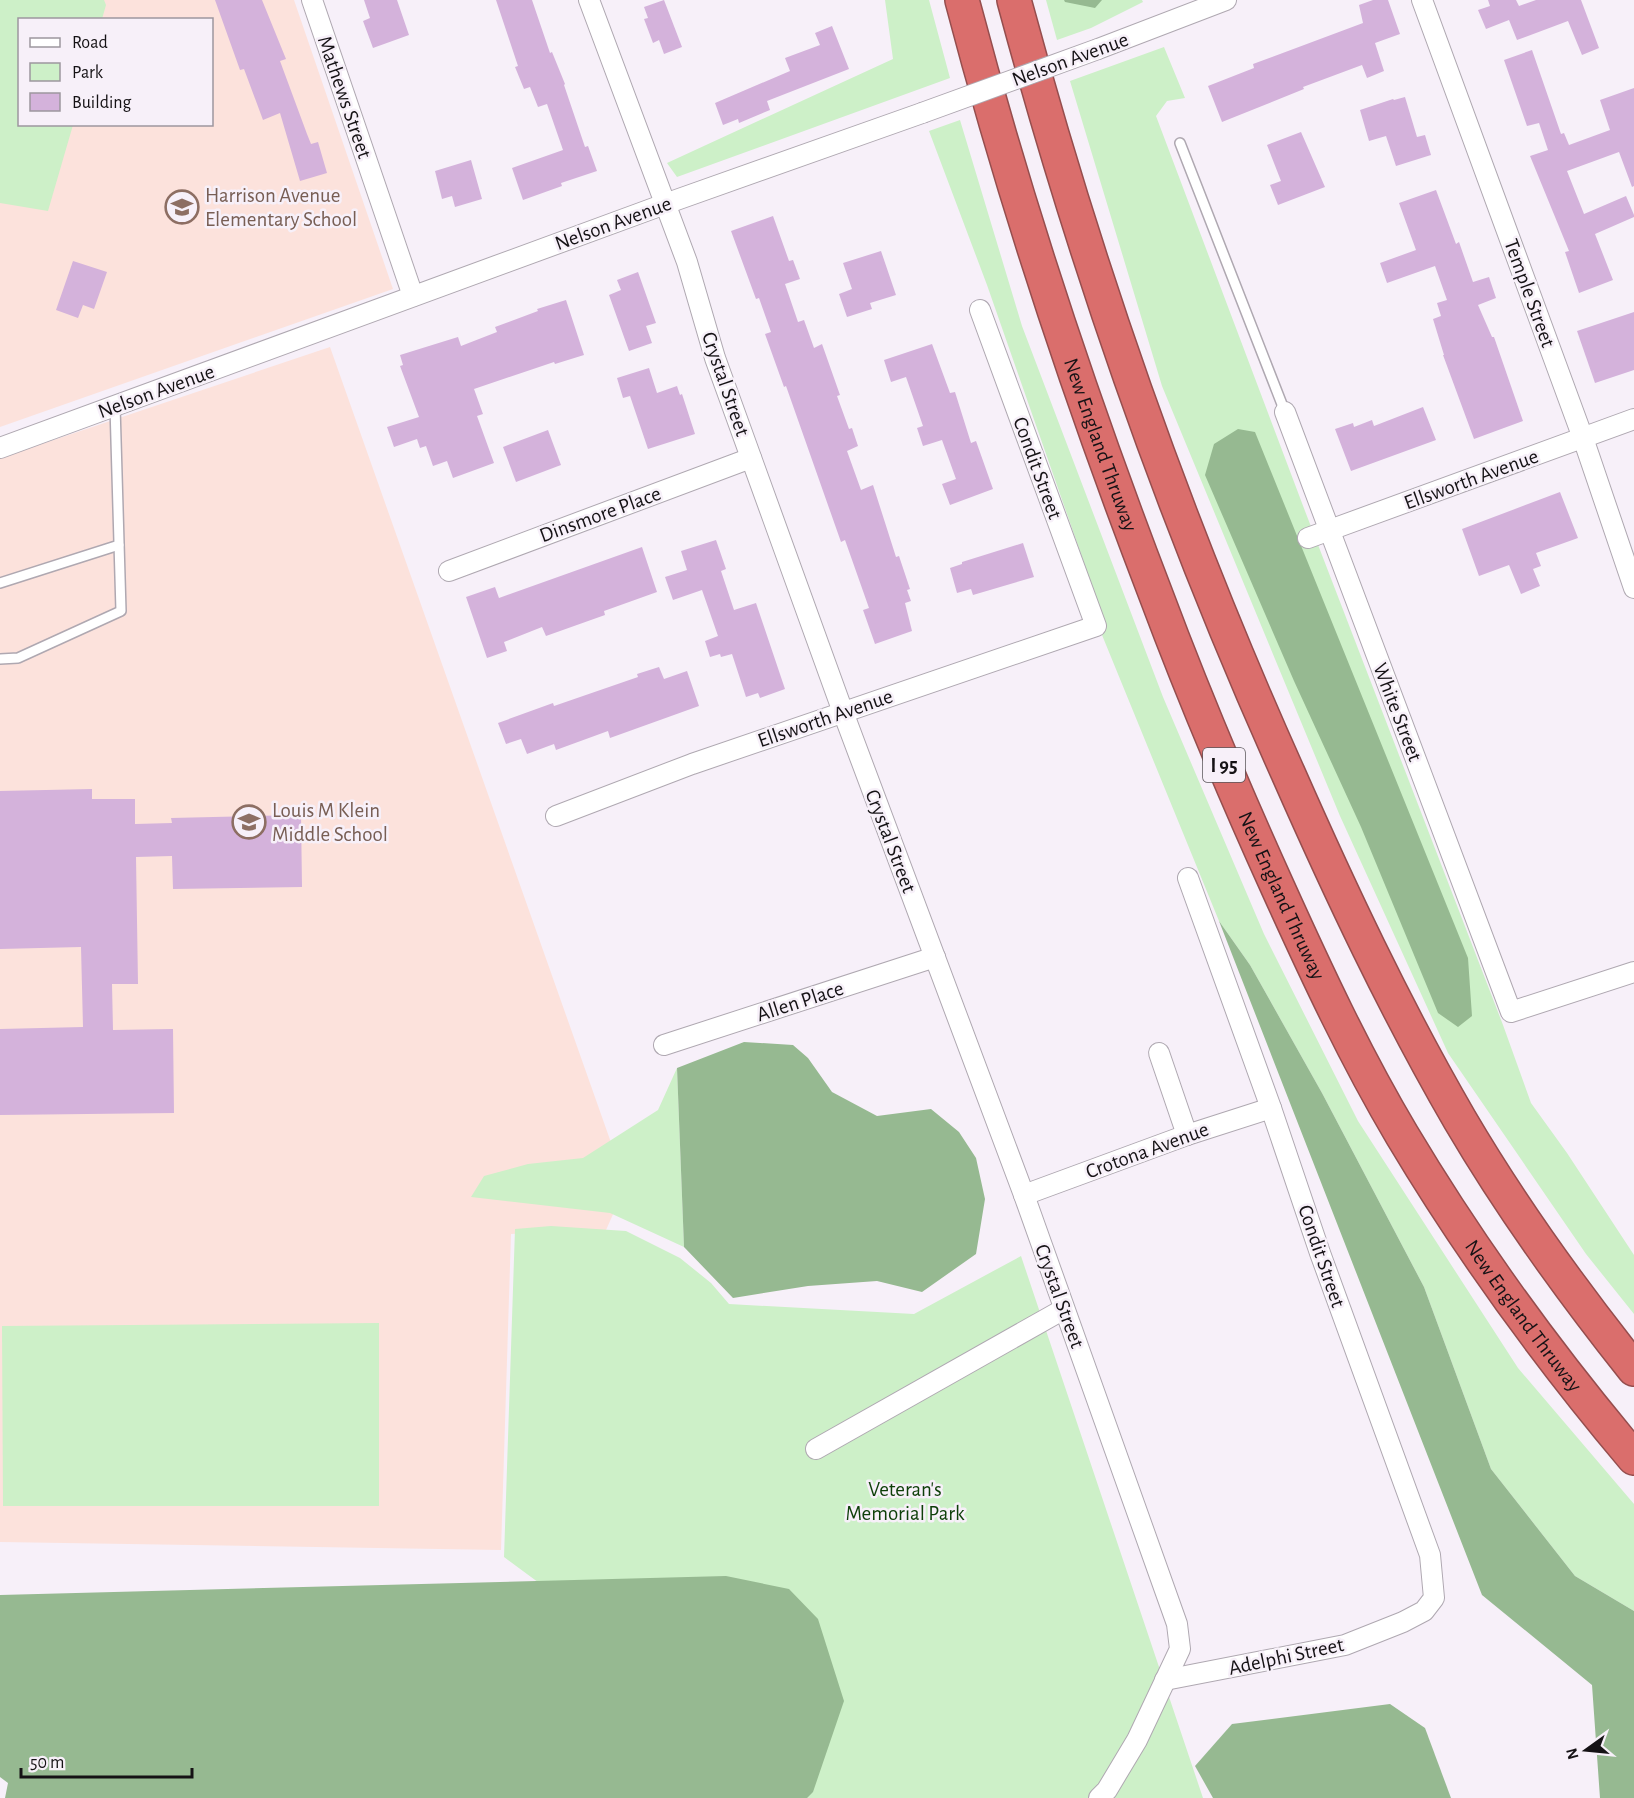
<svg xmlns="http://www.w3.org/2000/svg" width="1634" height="1798" font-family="'Alegreya Sans',sans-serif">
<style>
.education{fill:#fce2dc;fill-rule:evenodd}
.green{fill:#cdf0c8}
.forest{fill:#96b991}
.building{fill:#d4b2db}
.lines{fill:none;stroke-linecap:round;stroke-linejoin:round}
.service-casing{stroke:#afa8b1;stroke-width:12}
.minor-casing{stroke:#afa8b1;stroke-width:22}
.motorway-casing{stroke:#954e4e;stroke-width:36}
.service{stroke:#fff;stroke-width:9}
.minor{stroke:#fff;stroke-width:20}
.motorway{stroke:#da6e6c;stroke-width:33}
.minor-bridge-casing{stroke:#afa8b1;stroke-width:22;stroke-linecap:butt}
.minor-bridge{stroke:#fff;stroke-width:20}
.labels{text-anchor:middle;stroke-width:5;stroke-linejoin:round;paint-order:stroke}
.shield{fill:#f7f0f9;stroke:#595559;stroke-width:1.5}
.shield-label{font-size:20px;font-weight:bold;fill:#151215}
.street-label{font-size:21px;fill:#151215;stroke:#f7f0f9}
.education-label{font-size:21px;fill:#785e54;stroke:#f7f0f9;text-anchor:start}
.park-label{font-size:21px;fill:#0d3f08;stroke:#f7f0f9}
</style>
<rect width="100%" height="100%" fill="#f7f0f9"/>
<g class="education">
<path d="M 0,0 L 294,0 L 393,289 L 0,427 ZM 20,20 L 212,20 L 212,124 L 20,124 Z"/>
<path d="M 330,347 L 626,1185 L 606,1230 L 511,1234 L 501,1550 L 0,1542 L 0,458 Z"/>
</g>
<g class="green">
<path d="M 0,0 L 104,0 L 106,5 L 102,19 L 20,20 L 20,124 L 73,125 L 48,211 L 0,203 Z"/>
<path d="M 885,0 L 929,0 L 950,78 L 677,177 L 667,163 L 893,59 Z"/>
<path d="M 1046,0 L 1142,0 L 1143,2 L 1091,28 L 1057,40 Z"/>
<path d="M 1164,47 L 1185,98 L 1167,101 L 1156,116 L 1305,511 L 1503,1025 L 1531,1103 L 1567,1153 L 1634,1255 L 1634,1314 L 1586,1254 L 1448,1053 L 1340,816 L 1162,386 L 1070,81 Z"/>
<path d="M 960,120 L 1022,326 L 1163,697 L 1264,934 L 1358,1121 L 1518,1368 L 1634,1504 L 1634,1611 L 1575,1576 L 1491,1469 L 1424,1287 L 1322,1093 L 1250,965 L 1219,921 L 1102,635 L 1104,620 L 987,285 L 929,131 Z"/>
<path d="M 677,1068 L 684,1247 L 610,1213 L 471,1197 L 484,1176 L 528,1164 L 583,1158 L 658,1110 Z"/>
<path d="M 551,1226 L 626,1231 L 680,1258 L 711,1283 L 729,1304 L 914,1314 L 1021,1256 L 1203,1798 L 772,1798 L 550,1591 L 504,1557 L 515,1229 Z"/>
<path d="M 379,1323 L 379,1506 L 3,1506 L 2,1326 Z"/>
</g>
<g class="forest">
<path d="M 1064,0 L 1102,0 L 1095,8 L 1065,2 Z"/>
<path d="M 1238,429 L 1255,432 L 1468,958 L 1472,1016 L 1458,1027 L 1438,1013 L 1361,827 L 1294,681 L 1205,475 L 1214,444 Z"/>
<path d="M 1219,921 L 1250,965 L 1322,1093 L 1424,1287 L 1491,1469 L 1575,1576 L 1634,1611 L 1634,1798 L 1600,1798 L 1592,1685 L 1482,1595 Z"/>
<path d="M 744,1042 L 793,1045 L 808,1058 L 832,1092 L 877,1116 L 931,1109 L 959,1132 L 976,1158 L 985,1199 L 976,1254 L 922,1292 L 877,1281 L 808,1286 L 733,1298 L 684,1247 L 677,1068 Z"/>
<path d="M 726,1576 L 789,1589 L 818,1619 L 844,1701 L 813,1792 L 807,1798 L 5,1798 L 8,1783 L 0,1777 L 0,1595 Z"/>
<path d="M 1390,1704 L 1425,1728 L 1451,1798 L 1213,1798 L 1195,1766 L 1232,1724 Z"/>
</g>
<g class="building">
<path d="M 215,0 L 262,0 L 286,59 L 280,61 L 307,134 L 311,144 L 318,142 L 327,173 L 300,181 L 280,113 L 263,120 L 244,69 L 240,70 Z"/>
<path d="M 364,0 L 397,0 L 409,35 L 373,48 L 363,21 L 370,18 Z"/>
<path d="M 496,0 L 532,0 L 550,53 L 552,52 L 565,84 L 564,85 L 585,147 L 588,146 L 597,171 L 561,183 L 562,186 L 523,200 L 512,168 L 563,150 L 547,104 L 538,107 L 530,87 L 524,89 L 515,67 L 518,66 Z"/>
<path d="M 664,0 L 682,47 L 664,54 L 659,40 L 653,43 L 644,19 L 648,18 L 644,7 Z"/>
<path d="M 1373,0 L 1388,0 L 1400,34 L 1375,43 L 1384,71 L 1367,78 L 1362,65 L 1303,87 L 1304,89 L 1222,122 L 1208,86 L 1254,68 L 1253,64 L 1363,23 L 1359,5 Z"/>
<path d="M 1488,0 L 1516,0 L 1519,6 L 1536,0 L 1581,0 L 1599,48 L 1582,55 L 1568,21 L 1517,40 L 1509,20 L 1486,29 L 1478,10 L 1490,6 Z"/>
<path d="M 832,26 L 849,69 L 767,101 L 770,110 L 739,123 L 738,119 L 723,125 L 715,103 L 790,71 L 785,58 L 820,45 L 815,33 Z"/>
<path d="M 1532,50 L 1561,134 L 1564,133 L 1569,145 L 1610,130 L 1600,100 L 1634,88 L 1634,186 L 1632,187 L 1619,152 L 1567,171 L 1584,214 L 1626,196 L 1634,215 L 1634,217 L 1595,234 L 1613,280 L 1579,293 L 1565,252 L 1569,251 L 1530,156 L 1548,150 L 1539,123 L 1527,126 L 1504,60 Z"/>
<path d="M 1405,97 L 1417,137 L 1425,135 L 1431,155 L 1396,166 L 1386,136 L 1369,141 L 1360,110 L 1393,99 L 1394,100 Z"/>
<path d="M 1301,132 L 1325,187 L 1278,205 L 1270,185 L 1281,181 L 1267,145 Z"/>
<path d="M 471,160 L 482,199 L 455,207 L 452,196 L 442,199 L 435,171 Z"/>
<path d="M 1436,190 L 1456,244 L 1459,242 L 1473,282 L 1489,277 L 1496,298 L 1478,305 L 1492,337 L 1494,337 L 1523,421 L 1474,439 L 1443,355 L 1444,355 L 1433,319 L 1441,316 L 1437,303 L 1447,300 L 1435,266 L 1387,283 L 1380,263 L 1416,250 L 1399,203 Z"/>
<path d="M 773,216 L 789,261 L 793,260 L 800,279 L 785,284 L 798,322 L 804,320 L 814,348 L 822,344 L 840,395 L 837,396 L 849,429 L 852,428 L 858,446 L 847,451 L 861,490 L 873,485 L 896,557 L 899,556 L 910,589 L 907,590 L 911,601 L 905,603 L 912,631 L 875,644 L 863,610 L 869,608 L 845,540 L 841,542 L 786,386 L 784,387 L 765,334 L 771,332 L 759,298 L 756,299 L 731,231 Z"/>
<path d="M 881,251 L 896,295 L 870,303 L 872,309 L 847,317 L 839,294 L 852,289 L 843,263 Z"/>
<path d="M 73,261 L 107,272 L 94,309 L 83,305 L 78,318 L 56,310 Z"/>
<path d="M 638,272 L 656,323 L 646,326 L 652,343 L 629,351 L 609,295 L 621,290 L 617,280 Z"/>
<path d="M 566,300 L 584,355 L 555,364 L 554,362 L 474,389 L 483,414 L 477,416 L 494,463 L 453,478 L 447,461 L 433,466 L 426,446 L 420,448 L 417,439 L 394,447 L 387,427 L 419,417 L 400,366 L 403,365 L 400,355 L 458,337 L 461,346 L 497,332 L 495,327 L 538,311 L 537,309 Z"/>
<path d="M 1634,312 L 1634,370 L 1595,383 L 1577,331 Z"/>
<path d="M 932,344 L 950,393 L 955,392 L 971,443 L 976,441 L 993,489 L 950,505 L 942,484 L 956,479 L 942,440 L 923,446 L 917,428 L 923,426 L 906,377 L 891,382 L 884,360 Z"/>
<path d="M 649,368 L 657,393 L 677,386 L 680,395 L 682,394 L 695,434 L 648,449 L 630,396 L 623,398 L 617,378 Z"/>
<path d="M 1423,407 L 1436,440 L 1351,471 L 1335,429 L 1353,423 L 1354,427 L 1372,420 L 1374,426 Z"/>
<path d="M 548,430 L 561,465 L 516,482 L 503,447 Z"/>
<path d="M 1560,492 L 1578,538 L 1536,553 L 1541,566 L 1533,569 L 1540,586 L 1521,594 L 1509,565 L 1479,576 L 1462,529 Z"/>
<path d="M 716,540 L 726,569 L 721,571 L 734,610 L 756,603 L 785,689 L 760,698 L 758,693 L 746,697 L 732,654 L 721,657 L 720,654 L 710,657 L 705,641 L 718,636 L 702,590 L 673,600 L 665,577 L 687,570 L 681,551 Z"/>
<path d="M 1023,543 L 1034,577 L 973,595 L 971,589 L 957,593 L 950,568 L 962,564 L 962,562 Z"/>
<path d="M 642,547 L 657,592 L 604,611 L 605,615 L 546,636 L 542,627 L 504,642 L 507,651 L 487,658 L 466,597 L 495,587 L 499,598 Z"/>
<path d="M 659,667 L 664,679 L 687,671 L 699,706 L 610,738 L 608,731 L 556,750 L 554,744 L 527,754 L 521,739 L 506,744 L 498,723 L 553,703 L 554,706 L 638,677 L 637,674 Z"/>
<path d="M 92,789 L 92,799 L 135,799 L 135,824 L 172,823 L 171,818 L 301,815 L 302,887 L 173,889 L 172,856 L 136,857 L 138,984 L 112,984 L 113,1030 L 173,1029 L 174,1113 L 0,1115 L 0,1029 L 83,1027 L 81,947 L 0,949 L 0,791 Z"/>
</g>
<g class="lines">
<g class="service-casing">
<g id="service">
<path d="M 1180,143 L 1285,412"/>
<path d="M 0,583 L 119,545"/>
<path d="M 0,659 L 18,658 L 121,611 L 115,406"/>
</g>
</g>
<g class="minor-casing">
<g id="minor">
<path d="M 312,0 L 413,296"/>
<path d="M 589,0 L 687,262 L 715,358 L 843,712 L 1024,1195 L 1177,1624 L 1180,1649 L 1137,1740 L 1107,1790 L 1099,1798"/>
<path d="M 1422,0 L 1583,438 L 1634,588"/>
<path d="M 1098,49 L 1226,0"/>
<path d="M 1285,412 L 1511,1012 L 1634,972"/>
<path d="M 0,448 L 665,204 L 922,113"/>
<path d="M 1308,538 L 1634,419"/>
<path d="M 449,571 L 751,458"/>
<path d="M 556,816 L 692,764 L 1096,626 L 980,310"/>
<path d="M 664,1045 L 935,957"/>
<path d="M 1159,1053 L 1187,1135"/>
<path d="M 1024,1195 L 1187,1135 L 1271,1108"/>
<path d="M 816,1449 L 1064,1309"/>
<path d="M 1165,1680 L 1345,1645 L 1403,1622 L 1424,1611 L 1434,1598 L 1430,1555 L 1320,1253 L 1271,1108 L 1188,878"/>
</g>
</g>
<g class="motorway-casing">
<g id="motorway">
<path id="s1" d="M 962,0 C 1015,202 1081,400 1156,595 C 1193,694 1234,791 1278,888 C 1316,972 1355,1056 1402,1135 C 1470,1249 1548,1356 1634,1458"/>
<path d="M 1014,0 C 1085,264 1176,524 1288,773 C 1340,891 1395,1008 1460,1120 C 1511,1207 1571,1290 1634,1369"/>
</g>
</g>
<use href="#service" class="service"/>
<use href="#minor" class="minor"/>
<use href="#motorway" class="motorway"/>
<g class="minor-bridge-casing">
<path id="minor-bridge" d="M 922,113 L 1098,49"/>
</g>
<use href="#minor-bridge" class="minor-bridge"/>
</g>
<defs>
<g id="school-ring" transform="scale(1.725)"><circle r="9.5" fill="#f7f0f9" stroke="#8d6e63" stroke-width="1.5"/><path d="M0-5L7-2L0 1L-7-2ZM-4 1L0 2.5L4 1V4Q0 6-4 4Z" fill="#8d6e63"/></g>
</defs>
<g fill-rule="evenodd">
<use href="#school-ring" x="182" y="207"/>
<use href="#school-ring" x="249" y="822"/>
</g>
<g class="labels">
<rect class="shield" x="1203" y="748" width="42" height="34" rx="4.5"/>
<g class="shield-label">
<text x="1224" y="772">I 95</text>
</g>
<g class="street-label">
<text transform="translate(1070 59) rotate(-20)" y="7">Nelson Avenue</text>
<text transform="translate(345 97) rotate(71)" y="7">Mathews Street</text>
<text transform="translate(613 223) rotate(-20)" y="7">Nelson Avenue</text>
<text transform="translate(1530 293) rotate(70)" y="7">Temple Street</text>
<text transform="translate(726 384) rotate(71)" y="7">Crystal Street</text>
<text transform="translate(156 391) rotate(-20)" y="7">Nelson Avenue</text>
<text dy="7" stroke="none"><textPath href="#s1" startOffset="466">New England Thruway</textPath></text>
<text transform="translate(1038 468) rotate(70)" y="7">Condit Street</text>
<text transform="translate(1471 479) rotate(-20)" y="7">Ellsworth Avenue</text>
<text transform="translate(600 514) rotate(-20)" y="7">Dinsmore Place</text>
<text transform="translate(1398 712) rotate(69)" y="7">White Street</text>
<text transform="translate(825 718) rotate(-19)" y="7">Ellsworth Avenue</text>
<text transform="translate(891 841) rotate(69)" y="7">Crystal Street</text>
<text dy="7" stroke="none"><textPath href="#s1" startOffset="952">New England Thruway</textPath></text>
<text transform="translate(800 1001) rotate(-18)" y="7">Allen Place</text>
<text transform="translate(1147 1150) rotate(-20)" y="7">Crotona Avenue</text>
<text transform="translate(1322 1256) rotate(71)" y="7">Condit Street</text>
<text transform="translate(1060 1296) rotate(70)" y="7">Crystal Street</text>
<text dy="7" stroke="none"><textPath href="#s1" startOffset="1438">New England Thruway</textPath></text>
<text transform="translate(1286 1656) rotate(-12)" y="7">Adelphi Street</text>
</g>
<g class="education-label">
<text x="205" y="202">Harrison Avenue<tspan x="205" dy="24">Elementary School</tspan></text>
<text x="272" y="817">Louis M Klein<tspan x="272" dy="24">Middle School</tspan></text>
</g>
<g class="park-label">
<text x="905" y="1496">Veteran's<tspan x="905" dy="24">Memorial Park</tspan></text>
</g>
</g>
<rect x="18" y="18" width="195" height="108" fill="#f7f0f9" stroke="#9d979e" stroke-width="1.5"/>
<rect x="30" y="38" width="30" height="9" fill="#ffffff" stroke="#9d979e" stroke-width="1.5"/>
<text x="72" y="48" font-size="18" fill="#151215">Road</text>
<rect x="30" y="63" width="30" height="18" fill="#cdf0c8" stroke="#9d979e" stroke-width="1.5"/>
<text x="72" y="78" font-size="18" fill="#151215">Park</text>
<rect x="30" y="93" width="30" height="18" fill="#d4b2db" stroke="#9d979e" stroke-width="1.5"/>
<text x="72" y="108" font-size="18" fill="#151215">Building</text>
<g transform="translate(1586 1750) rotate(255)" stroke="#f7f0f9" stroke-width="4.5" paint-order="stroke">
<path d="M0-4.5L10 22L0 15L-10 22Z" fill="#151215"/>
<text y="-9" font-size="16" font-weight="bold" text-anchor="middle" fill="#151215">N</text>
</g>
<path d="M21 1768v9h171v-9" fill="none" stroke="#151215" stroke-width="3"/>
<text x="30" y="1768" font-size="18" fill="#151215" stroke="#f7f0f9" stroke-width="4.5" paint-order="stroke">50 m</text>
</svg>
